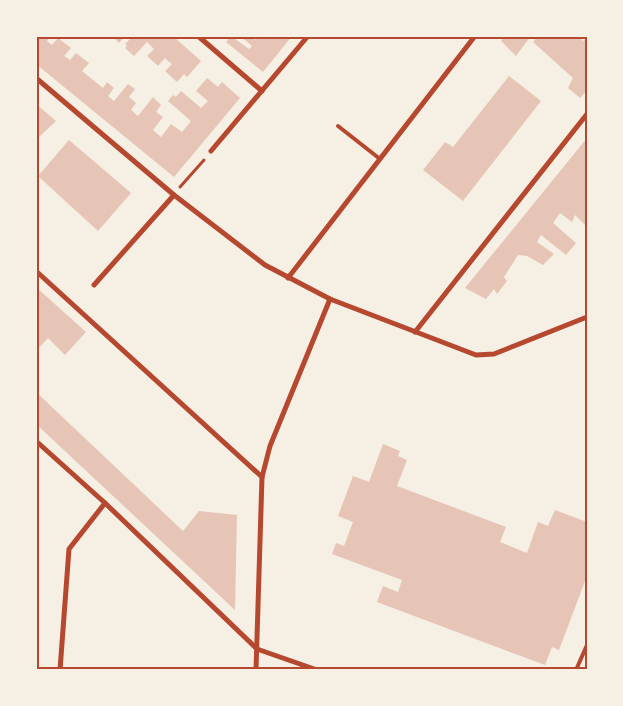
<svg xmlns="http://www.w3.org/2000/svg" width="623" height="706" font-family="'Sofia Sans Condensed',sans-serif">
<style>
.building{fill:#e6c5b7}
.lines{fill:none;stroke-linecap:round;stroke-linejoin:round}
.path{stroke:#b5482f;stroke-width:3}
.service{stroke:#b5482f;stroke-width:4}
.minor{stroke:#b5482f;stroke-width:5}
.neatline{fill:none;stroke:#b5482f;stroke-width:2}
</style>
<rect width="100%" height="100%" fill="#f6efe4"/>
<g class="building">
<path d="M 36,36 L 51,36 L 47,41 L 52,45 L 58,38 L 71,48 L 64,56 L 70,60 L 76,53 L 89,63 L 82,71 L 103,88 L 107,82 L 114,88 L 108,96 L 114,101 L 128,84 L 135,89 L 129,97 L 136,103 L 131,110 L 138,116 L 153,97 L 161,105 L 156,112 L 163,117 L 153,130 L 161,137 L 171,124 L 182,132 L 191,121 L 168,101 L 173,95 L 176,97 L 181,91 L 201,108 L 208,101 L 196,91 L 207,78 L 218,87 L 222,82 L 240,98 L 174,177 L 36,64 Z"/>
<path d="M 112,36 L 125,36 L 119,43 Z"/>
<path d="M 133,36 L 173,36 L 201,61 L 187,77 L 184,74 L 177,82 L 165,71 L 172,64 L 168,61 L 165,58 L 158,66 L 147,56 L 154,49 L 147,42 L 134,56 L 125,48 L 127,46 L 125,44 Z"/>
<path d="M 231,36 L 249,49 L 252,46 L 240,36 L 251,36 L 256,40 L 259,36 L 292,36 L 263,72 L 226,42 Z"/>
<path d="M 505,36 L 531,36 L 516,56 L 501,41 Z"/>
<path d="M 538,36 L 575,36 L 584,41 L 587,37 L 587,90 L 580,98 L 568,88 L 573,78 L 533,42 Z"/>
<path d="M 509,76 L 541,101 L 463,201 L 423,170 L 445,142 L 453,147 Z"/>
<path d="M 36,104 L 56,121 L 39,137 L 36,135 Z"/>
<path d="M 587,138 L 587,227 L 575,215 L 572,222 L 560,213 L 553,223 L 576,243 L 566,255 L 541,235 L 537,242 L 554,254 L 543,265 L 527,256 L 518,255 L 504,277 L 507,281 L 497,294 L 494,289 L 486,299 L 465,288 Z"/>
<path d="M 69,140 L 131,193 L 98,231 L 38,176 Z"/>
<path d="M 36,287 L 86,332 L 65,355 L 48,338 L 36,351 Z"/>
<path d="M 36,392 L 183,531 L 199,511 L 237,515 L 235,610 L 36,424 Z"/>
<path d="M 383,444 L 400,451 L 398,456 L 407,460 L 397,486 L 506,527 L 500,542 L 527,553 L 538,522 L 548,526 L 555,510 L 587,522 L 587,576 L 559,650 L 552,647 L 545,665 L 377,602 L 383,586 L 398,592 L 402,580 L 332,554 L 336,543 L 344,546 L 353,522 L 338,516 L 353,476 L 369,482 Z"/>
</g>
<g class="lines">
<path class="path" d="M 180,187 L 204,160"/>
<g class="service">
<path d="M 338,126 L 380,159"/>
<path d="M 576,670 L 587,645"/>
</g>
<g class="minor">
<path d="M 198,36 L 262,91"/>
<path d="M 36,78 L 174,195 L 265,265 L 330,299 L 476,355 L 494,354 L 587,317"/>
<path d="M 211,151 L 308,36"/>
<path d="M 36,271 L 262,477"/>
<path d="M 288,278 L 475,36"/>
<path d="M 94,285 L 174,195"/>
<path d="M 415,332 L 587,114"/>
<path d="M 36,441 L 105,503 L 257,649 L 317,670"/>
<path d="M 60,670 L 69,549 L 105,503"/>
<path d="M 256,670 L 262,477 L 270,446 L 330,299"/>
</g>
</g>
<rect width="623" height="706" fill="none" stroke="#f6efe4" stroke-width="75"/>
<rect x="38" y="38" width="548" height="630" class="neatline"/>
</svg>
